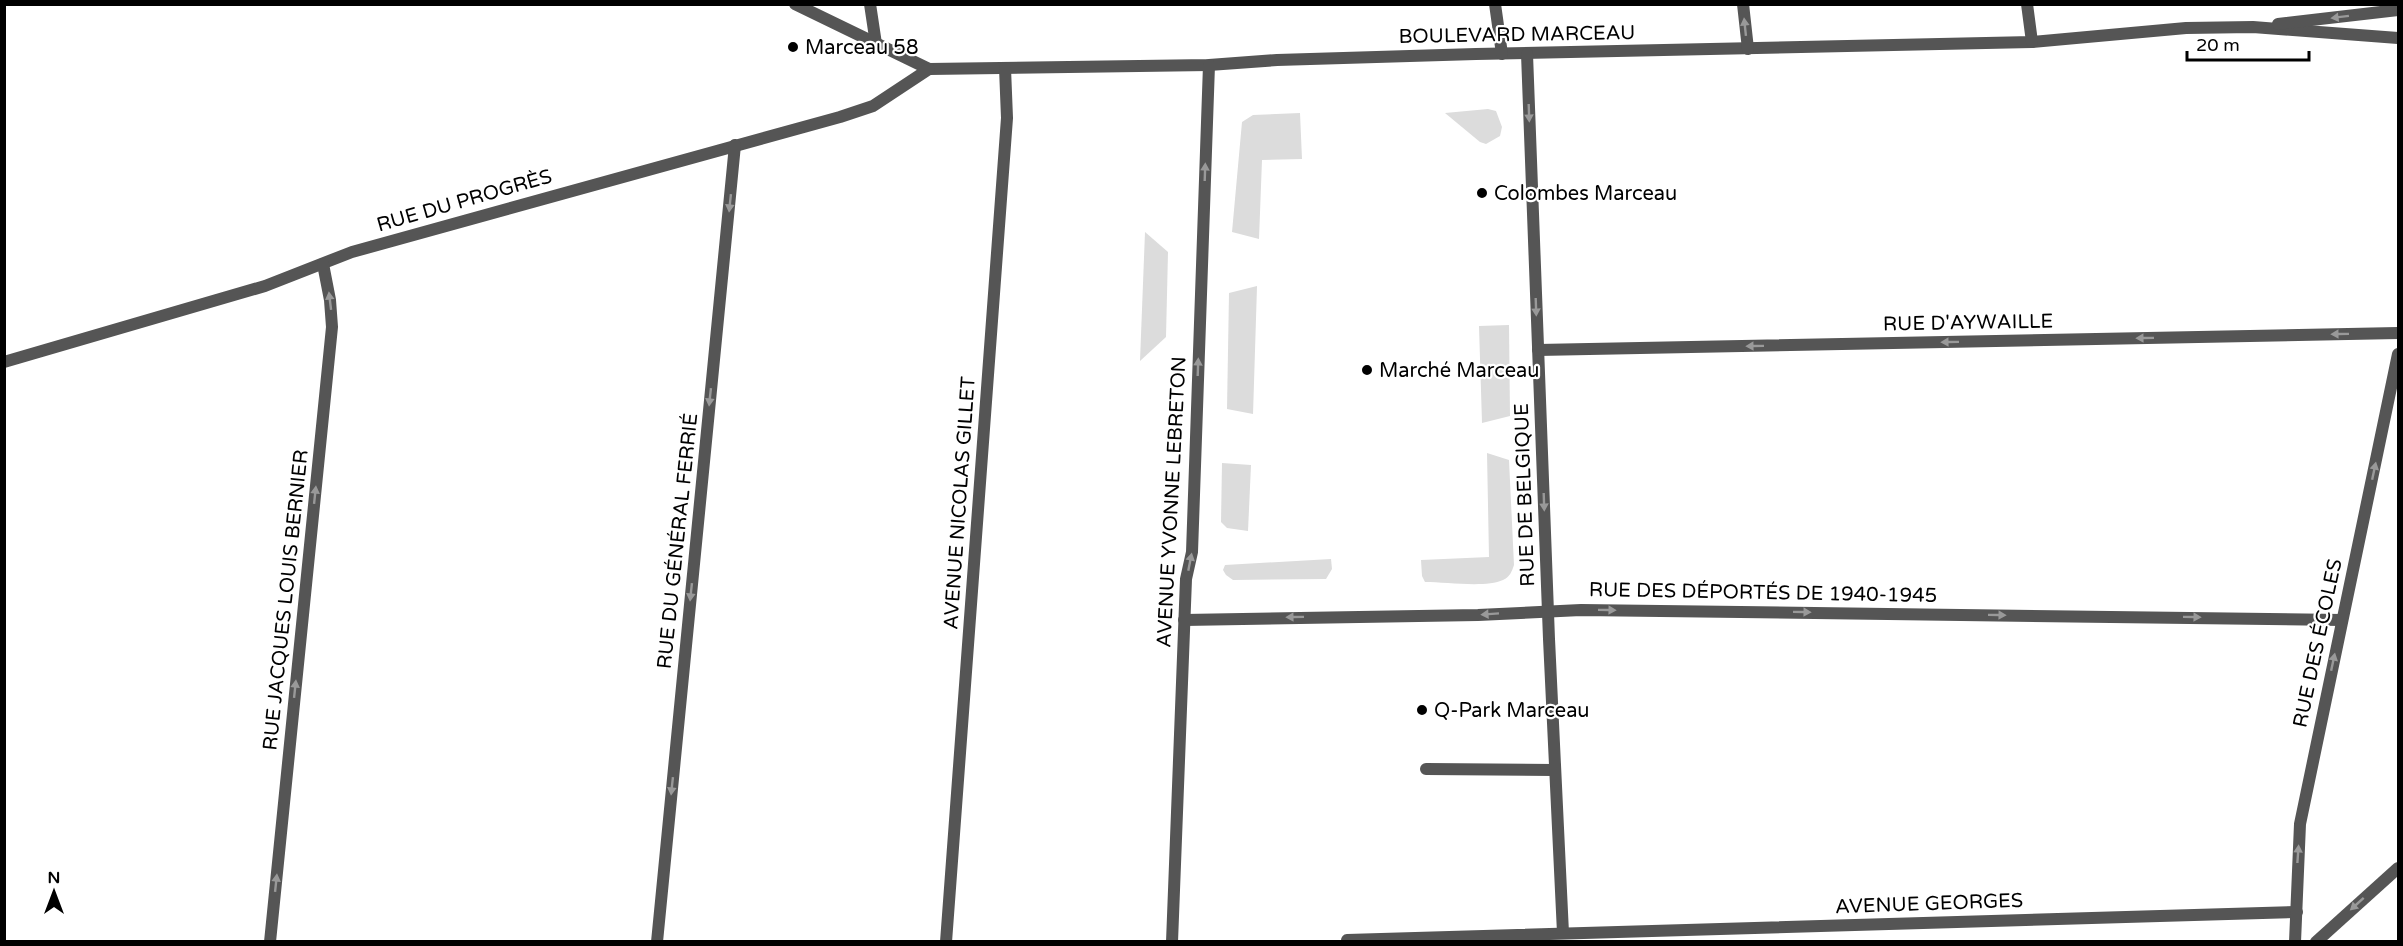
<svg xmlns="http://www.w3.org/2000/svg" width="2403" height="946" font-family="'Varela Round',sans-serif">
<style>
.green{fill:#dcdcdc}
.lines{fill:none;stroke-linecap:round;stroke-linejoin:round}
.service{stroke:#555;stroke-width:12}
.minor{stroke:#555;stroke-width:12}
.oneway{fill:#999}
.poi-dot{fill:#000;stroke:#fff;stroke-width:2}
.labels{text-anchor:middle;stroke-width:4.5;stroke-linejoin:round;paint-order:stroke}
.street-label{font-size:20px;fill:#000;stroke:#fff}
.poi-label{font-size:20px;fill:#000;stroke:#fff;text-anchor:start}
</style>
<rect width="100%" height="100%" fill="#fff"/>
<g class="green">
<path d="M 1488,109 L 1496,111 L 1502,127 L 1500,136 L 1486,144 L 1480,142 L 1445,113 Z"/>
<path d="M 1300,113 L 1302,159 L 1262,160 L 1259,239 L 1232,232 L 1242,122 L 1253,115 Z"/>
<path d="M 1145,232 L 1168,252 L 1166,337 L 1140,361 Z"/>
<path d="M 1257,286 L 1253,414 L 1227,409 L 1229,293 Z"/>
<path d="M 1509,325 L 1510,416 L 1482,423 L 1479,326 Z"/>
<path d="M 1487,453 L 1509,460 L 1514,565 C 1512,571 1510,577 1503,580 C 1486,588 1446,582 1425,582 L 1422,576 L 1421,560 L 1489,557 Z"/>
<path d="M 1222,463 L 1251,465 L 1248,531 L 1227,528 L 1221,522 Z"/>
<path d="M 1331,559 L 1332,569 L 1326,579 L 1233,580 L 1226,575 L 1223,570 L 1225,565 Z"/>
</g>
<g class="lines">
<path class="service" d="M 1426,769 L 1554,770"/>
<g class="minor">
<path d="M 795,4 L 929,69 L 1209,65 L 1277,60 L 1476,54 L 2032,42 L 2186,28 L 2253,27 L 2398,38"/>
<path d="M 870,4 L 876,44"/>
<path d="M 1495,4 L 1502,54"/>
<path d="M 1743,4 L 1748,49"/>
<path d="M 2027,4 L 2032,42"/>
<path d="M 2278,24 L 2398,10"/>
<path d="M 1527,54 L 1549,639 L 1563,933"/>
<path d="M 1538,350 L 2398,333"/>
<path d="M 4,362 L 265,286 L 352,252 L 840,117 L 873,106 L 929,69"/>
<path d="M 1184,620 L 1478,615 L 1581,610 L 2342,620"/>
<path d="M 1347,940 L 2297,912"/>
<path d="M 270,942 L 332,327 L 330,300 L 323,264"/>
<path d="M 657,942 L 735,145"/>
<path d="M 946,942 L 1007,118 L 1005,68"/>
<path d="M 1172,942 L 1186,579 L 1192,552 L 1209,65"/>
<path d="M 2295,942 L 2300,824 L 2398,354"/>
<path d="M 2316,942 L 2398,868"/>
</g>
</g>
<defs><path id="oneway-solid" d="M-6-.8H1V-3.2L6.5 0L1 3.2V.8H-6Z" transform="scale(1.5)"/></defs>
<g class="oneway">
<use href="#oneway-solid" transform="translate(2340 17) rotate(173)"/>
<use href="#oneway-solid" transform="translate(1745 27) rotate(-96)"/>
<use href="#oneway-solid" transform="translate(1529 113) rotate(88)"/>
<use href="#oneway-solid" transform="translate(1205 172) rotate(-88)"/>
<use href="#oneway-solid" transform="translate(730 203) rotate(96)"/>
<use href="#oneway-solid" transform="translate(330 301) rotate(-97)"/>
<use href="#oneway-solid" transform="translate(1536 307) rotate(88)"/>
<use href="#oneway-solid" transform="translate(2340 334) rotate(179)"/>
<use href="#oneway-solid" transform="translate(2145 338) rotate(179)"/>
<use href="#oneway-solid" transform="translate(1950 342) rotate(179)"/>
<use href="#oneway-solid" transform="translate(1755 346) rotate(179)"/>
<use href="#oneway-solid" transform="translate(1198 367) rotate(-88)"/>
<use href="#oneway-solid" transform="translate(710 397) rotate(96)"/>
<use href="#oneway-solid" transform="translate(2374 471) rotate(-78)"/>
<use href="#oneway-solid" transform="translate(315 495) rotate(-84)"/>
<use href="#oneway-solid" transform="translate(1544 502) rotate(88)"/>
<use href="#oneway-solid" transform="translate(1190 562) rotate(-79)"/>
<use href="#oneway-solid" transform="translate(691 592) rotate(96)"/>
<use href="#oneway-solid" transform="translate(1607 610) rotate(1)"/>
<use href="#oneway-solid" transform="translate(1802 612) rotate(1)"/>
<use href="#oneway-solid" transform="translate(1490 614) rotate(176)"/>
<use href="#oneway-solid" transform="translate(1997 615) rotate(1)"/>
<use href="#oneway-solid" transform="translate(1295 617) rotate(179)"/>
<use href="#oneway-solid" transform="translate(2192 617) rotate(1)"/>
<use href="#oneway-solid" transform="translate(2333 662) rotate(-78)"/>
<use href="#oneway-solid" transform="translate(295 689) rotate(-84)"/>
<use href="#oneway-solid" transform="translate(672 786) rotate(96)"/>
<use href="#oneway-solid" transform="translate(2298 854) rotate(-86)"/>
<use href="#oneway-solid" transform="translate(276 883) rotate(-84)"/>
<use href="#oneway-solid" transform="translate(2357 904) rotate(138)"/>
</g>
<g class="poi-dot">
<circle cx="793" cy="47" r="6"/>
<circle cx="1482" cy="193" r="6"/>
<circle cx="1367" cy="370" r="6"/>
<circle cx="1422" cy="710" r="6"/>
</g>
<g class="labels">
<g class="street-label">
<text transform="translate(1517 34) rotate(-1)" y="7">BOULEVARD MARCEAU</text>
<text transform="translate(464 200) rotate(-16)" y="7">RUE DU PROGRÈS</text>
<text transform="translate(1968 322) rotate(-1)" y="7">RUE D'AYWAILLE</text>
<text transform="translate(1524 495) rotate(-92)" y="7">RUE DE BELGIQUE</text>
<text transform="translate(1171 502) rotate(-87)" y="7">AVENUE YVONNE LEBRETON</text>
<text transform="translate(959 503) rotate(-86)" y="7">AVENUE NICOLAS GILLET</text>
<text transform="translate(677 541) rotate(-84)" y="7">RUE DU GÉNÉRAL FERRIÉ</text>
<text transform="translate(1763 592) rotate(1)" y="7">RUE DES DÉPORTÉS DE 1940-1945</text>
<text transform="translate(285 600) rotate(-84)" y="7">RUE JACQUES LOUIS BERNIER</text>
<text transform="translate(2317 643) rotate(-78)" y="7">RUE DES ÉCOLES</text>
<text transform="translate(1929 903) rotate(-2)" y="7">AVENUE GEORGES</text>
</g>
<g class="poi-label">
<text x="805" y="54">Marceau 58</text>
<text x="1494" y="200">Colombes Marceau</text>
<text x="1379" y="377">Marché Marceau</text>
<text x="1434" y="717">Q-Park Marceau</text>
</g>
</g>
<rect width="2403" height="946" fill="none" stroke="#000000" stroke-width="12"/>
<g transform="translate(54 892)" stroke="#ffffff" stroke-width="4.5" paint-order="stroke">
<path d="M0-4.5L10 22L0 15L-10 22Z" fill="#000000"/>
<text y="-9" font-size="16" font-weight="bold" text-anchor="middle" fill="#000000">N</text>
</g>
<path d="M2187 51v9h122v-9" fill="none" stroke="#000000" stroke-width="3"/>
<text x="2196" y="51" font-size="18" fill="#000000" stroke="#ffffff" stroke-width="4.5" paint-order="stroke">20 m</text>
</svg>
